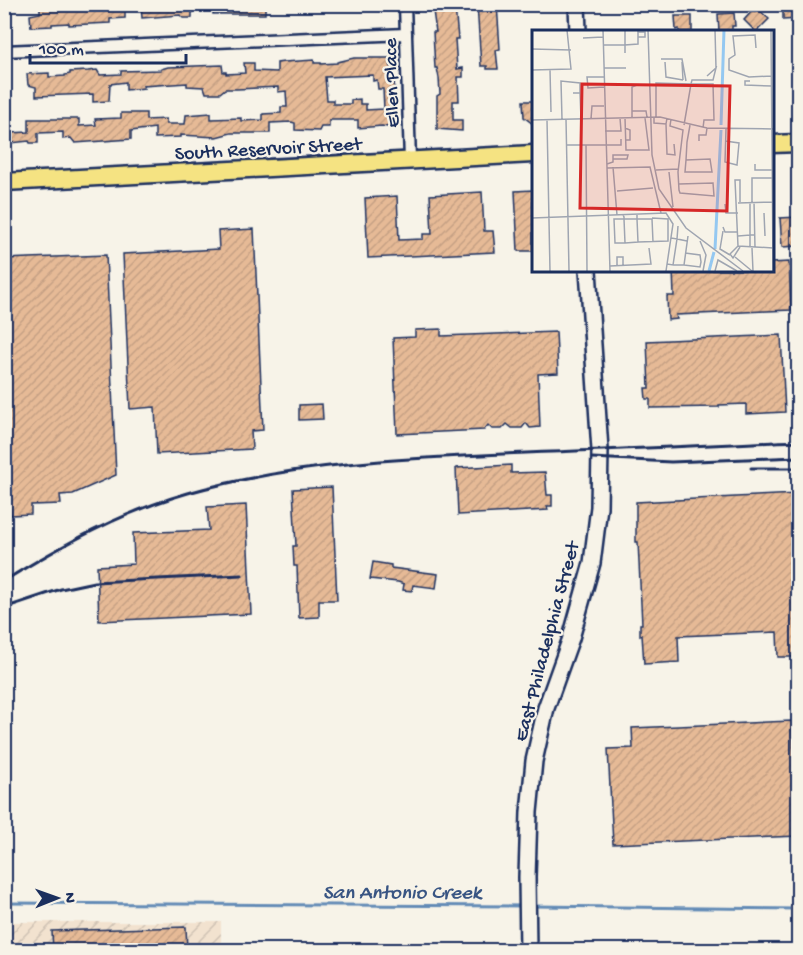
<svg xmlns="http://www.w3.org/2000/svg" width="803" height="955" font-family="'Gochi Hand',sans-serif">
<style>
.industrial{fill:url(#industrial-furrows)}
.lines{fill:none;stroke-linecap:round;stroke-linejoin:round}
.stream{stroke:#648bb6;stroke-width:3}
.building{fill:url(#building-hatch);stroke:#1b2f5e;stroke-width:1.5;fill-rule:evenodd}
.street-casing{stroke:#1b2f5e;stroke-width:15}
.secondary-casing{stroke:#1b2f5e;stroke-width:20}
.primary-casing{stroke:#1b2f5e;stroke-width:21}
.street{stroke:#f7f3e8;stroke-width:10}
.secondary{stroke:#f7f3e8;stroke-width:15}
.primary{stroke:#f5e382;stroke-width:16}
.rail{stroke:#1b2f5e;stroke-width:3}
.labels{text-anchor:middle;stroke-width:4.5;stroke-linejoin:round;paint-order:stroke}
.street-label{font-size:20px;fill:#1b2f5e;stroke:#f7f3e8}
.water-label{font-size:21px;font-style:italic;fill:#395583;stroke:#f7f3e8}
.inset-river{fill:none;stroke:#94c8f1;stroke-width:3}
.inset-road{fill:none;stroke:#9fa5b1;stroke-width:1.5}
.view{fill:#d62828;fill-opacity:0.15;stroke:#d62828;stroke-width:3}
.inset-edge{fill:none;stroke:#1b2f5e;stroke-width:3}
</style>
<defs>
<pattern id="industrial-furrows" width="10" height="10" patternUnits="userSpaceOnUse" patternTransform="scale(1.5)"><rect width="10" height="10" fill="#f2e2cf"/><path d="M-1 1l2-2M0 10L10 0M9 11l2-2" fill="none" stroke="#cfc2b4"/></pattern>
<pattern id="building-hatch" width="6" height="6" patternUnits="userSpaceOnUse" patternTransform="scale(1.5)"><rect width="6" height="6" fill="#e6ba96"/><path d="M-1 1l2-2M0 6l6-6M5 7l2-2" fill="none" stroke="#c5a084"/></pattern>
</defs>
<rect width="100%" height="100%" fill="#f7f3e8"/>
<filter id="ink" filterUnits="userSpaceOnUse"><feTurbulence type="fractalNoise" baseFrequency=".0167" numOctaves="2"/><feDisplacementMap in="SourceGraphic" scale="12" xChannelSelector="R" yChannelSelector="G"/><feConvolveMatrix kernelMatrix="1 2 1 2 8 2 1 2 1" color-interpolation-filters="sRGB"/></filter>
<g filter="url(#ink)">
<rect class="industrial" x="5" y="922" width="216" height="28"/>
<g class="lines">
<g class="stream">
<path d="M 4,903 L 524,906"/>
<path d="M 533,906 L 798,909"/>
</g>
</g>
<g class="building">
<path d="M 58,4 L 94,5 L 94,10 L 112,9 L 113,4 L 125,4 L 125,18 L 110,19 L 110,23 L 69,25 L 69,23 L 52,24 L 52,26 L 31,27 L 30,15 L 40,13 L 40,8 L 58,7 Z"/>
<path d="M 141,4 L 192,4 L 192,18 L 183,18 L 180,15 L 142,18 Z"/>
<rect x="213" y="4" width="52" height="10"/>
<path d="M 432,4 L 442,4 L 442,8 L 455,7 L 458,39 L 455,39 L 457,69 L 463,68 L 463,77 L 458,77 L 459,101 L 453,101 L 453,120 L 462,120 L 462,131 L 437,129 L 437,96 L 440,94 L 439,78 L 437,68 L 435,68 L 433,32 L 436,32 Z"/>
<path d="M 477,4 L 497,4 L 500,49 L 496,50 L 498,69 L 487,69 L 487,66 L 481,66 Z"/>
<path d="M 783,4 L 798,4 L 798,19 L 783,20 Z"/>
<path d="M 758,9 L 769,19 L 756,32 L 744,20 L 753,10 L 755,12 Z"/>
<path d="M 734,13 L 735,26 L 732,26 L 732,32 L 719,32 L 718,14 Z"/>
<path d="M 675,16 L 692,16 L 692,32 L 679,32 L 679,29 L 676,30 Z"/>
<path d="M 354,58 L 390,58 L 391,71 L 394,74 L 395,109 L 393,112 L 393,124 L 389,124 L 387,127 L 382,126 L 358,128 L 358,120 L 329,120 L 329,127 L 321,127 L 319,131 L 295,130 L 295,123 L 291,122 L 270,123 L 270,133 L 231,133 L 216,137 L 181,135 L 181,137 L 155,138 L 155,128 L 131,131 L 131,139 L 75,143 L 71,138 L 63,139 L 63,132 L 38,133 L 38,143 L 30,143 L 29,141 L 11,143 L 10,133 L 29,132 L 29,119 L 79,119 L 79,126 L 96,125 L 95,119 L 121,118 L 121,113 L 146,113 L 146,120 L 166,119 L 166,124 L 185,124 L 186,115 L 211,113 L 211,119 L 241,118 L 241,121 L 263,120 L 263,114 L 281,113 L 281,107 L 287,107 L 286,91 L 278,92 L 278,87 L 237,89 L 225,89 L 220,93 L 206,93 L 204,87 L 187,86 L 187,83 L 143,86 L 144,88 L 126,90 L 126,82 L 110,84 L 109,101 L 93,102 L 93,94 L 36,96 L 36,87 L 28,85 L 27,74 L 49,73 L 49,77 L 65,76 L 65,75 L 70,74 L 70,72 L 88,71 L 97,70 L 100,75 L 121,74 L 121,71 L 161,70 L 161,69 L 168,67 L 222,65 L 223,72 L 226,72 L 226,74 L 245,73 L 244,63 L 254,63 L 254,71 L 277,72 L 277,63 L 284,62 L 314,60 L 314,63 L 321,63 L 321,64 L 337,63 L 337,62 ZM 373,75 L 373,81 L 377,80 L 378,89 L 383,89 L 384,109 L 366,110 L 366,104 L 360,104 L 360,99 L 351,100 L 351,104 L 333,104 L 333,100 L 327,100 L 325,77 Z"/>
<path d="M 523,101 L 533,101 L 533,124 L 524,117 Z"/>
<path d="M 533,190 L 533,251 L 518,251 L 515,191 Z"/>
<path d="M 482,192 L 484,231 L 493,231 L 495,252 L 368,258 L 365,198 L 397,196 L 399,240 L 423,239 L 423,234 L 432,234 L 430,195 Z"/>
<path d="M 798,217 L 798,246 L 782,247 L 780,218 Z"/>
<path d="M 254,229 L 263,430 L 251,431 L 252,449 L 157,454 L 155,407 L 130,409 L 123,254 L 219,249 L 218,231 Z"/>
<path d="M 106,255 L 116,475 L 73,494 L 60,495 L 61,504 L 31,505 L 31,514 L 11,515 L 8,498 L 4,498 L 4,259 Z"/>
<path d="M 789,262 L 791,310 L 676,315 L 677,319 L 668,320 L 667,296 L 674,296 L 673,270 L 771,270 L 771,263 Z"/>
<path d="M 441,329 L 441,336 L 556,332 L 558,373 L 538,374 L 540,427 L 530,428 L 526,423 L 522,428 L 512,428 L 507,424 L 502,429 L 492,429 L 488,425 L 484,430 L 397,434 L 393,338 L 415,337 L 415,330 Z"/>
<path d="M 781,335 L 785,412 L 746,414 L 746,404 L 719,405 L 719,407 L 650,408 L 650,399 L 646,399 L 645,388 L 649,388 L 647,341 Z"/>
<path d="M 322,404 L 323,419 L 299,420 L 299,405 Z"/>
<path d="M 511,465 L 511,473 L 545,472 L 547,495 L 552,495 L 552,506 L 547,506 L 548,510 L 458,515 L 456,468 Z"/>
<path d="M 332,487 L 337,600 L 319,600 L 319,617 L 299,618 L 297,566 L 294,566 L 293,546 L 296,546 L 293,489 Z"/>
<path d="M 798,494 L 798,657 L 778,657 L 777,632 L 678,636 L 679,662 L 644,664 L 642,635 L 640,636 L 640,624 L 642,624 L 638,542 L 636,542 L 636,502 Z"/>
<path d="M 246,505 L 251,614 L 99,621 L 97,566 L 134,564 L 133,533 L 209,530 L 207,507 Z"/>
<path d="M 373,562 L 391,565 L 391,568 L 438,574 L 436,588 L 413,585 L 412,591 L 403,590 L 404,584 L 398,582 L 370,579 Z"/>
<path d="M 792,721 L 798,836 L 613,844 L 608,749 L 633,748 L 632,728 Z"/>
<path d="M 186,927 L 187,951 L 53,951 L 52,931 Z"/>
</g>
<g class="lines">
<g class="street-casing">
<g id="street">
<path d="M 405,4 L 410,161"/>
<path d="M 4,51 L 406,34"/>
</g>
</g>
<g class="secondary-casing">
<g id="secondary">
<path d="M 577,4 L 578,32"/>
<path d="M 528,950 L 527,877 L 529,812 L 534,761 L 546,708 L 571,638 L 592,563 L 599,507 L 600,450 L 588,270"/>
</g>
</g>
<g class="primary-casing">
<g id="primary">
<path d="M 772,144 L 798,143"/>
<path d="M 4,182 L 533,154"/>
</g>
</g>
<use href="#street" class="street"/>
<use href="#secondary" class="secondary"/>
<use href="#primary" class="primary"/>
<g class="rail">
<path d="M 592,458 L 671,462 L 798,457"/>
<path d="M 751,468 L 798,468"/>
<path d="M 4,581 C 62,545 122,512 188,493 C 298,462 412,458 526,453 C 617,450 708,445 798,441"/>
<path d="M 4,608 L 61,589 L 94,582 L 242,575"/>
</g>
</g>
</g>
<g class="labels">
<g class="street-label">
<text transform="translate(390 83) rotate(-92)" y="7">Ellen Place</text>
<text transform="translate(268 147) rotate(-3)" y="7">South Reservoir Street</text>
<text transform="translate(545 641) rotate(-75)" y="7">East Philadelphia Street</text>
</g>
<g class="water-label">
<text x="402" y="898">San Antonio Creek</text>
</g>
</g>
<g transform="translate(532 30)">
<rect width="242" height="242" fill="#f7f3e8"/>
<path class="inset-river" d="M 189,95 L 192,0M 183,219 L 189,100M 177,241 L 182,222"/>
<path class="inset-road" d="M 71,0 L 78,241M 116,0 L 120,125 L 127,159 L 154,198 L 211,241M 183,0 L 184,38M 239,0 L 241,241M 106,2 L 113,2 L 113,7 L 106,7M 51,8 L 71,7M 71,15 L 93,15 L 93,0M 224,18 L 223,5 L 201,6 L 203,25 L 197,29 L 197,40 L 217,47 L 240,46M 0,19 L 39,20M 93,23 L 93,15 L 106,14 L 106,0M 129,29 L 150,29 L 154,51M 133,32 L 134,47 L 151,50M 150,32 L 151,50M 72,38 L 94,38M 0,40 L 39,39 L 35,0M 18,40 L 19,82M 72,47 L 55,47 L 56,58 L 72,57M 218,51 L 213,51 L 213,55 L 240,56M 41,63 L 48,63 L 49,89M 100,81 L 114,81 L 115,87M 100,87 L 100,57 L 105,55M 122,87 L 122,93 L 134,94 L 135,88M 124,87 L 124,53 L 159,54 L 160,50 L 181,50 L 184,38 L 175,46M 93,88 L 94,120 L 117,120 L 113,88M 30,89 L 29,51 L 48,53 L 48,63M 34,89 L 37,241M 59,89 L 60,76 L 72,76M 139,89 L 138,96 L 151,100 L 146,142 L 147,160 L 148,163 L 182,166 L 181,153 L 147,154M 0,90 L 128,87 L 175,98 L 242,99M 15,90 L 18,241M 134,94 L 135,124 L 143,125 L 142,114M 152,95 L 159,54 L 181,54 L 182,90 L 172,90 L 171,98M 93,98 L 98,100 L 98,110 L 94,110M 73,101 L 89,101 L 88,88M 167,111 L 167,105 L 174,105 L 175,98M 193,111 L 207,113 L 205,135 L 193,132 L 194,99M 35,115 L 89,115 L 89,109M 54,115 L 55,241M 154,130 L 178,129 L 180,142 L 153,142 L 154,130 L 155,112 L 158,95M 75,134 L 81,132 L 81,125 L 96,125 L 95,129 L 81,129M 223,134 L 223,140 L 240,140M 81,137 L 85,185M 75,138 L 118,137 L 129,183M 124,140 L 146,139M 137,142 L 141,177M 85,161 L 121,158M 208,172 L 208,150 L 203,150 L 206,216 L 241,218M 218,172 L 218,205 L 223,205M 220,172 L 220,148 L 240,148M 222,172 L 223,218M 206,173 L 240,172M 193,174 L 194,183 L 206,183M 232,183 L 233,206M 91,185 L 92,187 L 92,189 L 93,213 L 83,213 L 82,189 L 105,189 L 105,184M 0,188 L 134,183 L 141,194 L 134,241M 191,197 L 193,202 L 206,202M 191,201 L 188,219 L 198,225M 206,206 L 218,205 L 218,217M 139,208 L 145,209 L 146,196M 168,211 L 174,225 L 171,241M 106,212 L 136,211 L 136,189 L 120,188M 93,213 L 106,212 L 105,189 L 120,189 L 121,212M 206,216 L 198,224 L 201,228 L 208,217M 220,218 L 221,241M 203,227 L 220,241M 135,234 L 141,235 L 145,209 L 155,211M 85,235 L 85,227 L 91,227 L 91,235M 141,235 L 152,235 L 156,206M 152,235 L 168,237 L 169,232 L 168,225 L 153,223M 78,236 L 119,234 L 117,218M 183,241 L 186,230 L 205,241"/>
<path class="view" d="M 50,54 L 198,56 L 195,181 L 48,178 Z"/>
<rect width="242" height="242" class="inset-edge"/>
</g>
<rect width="803" height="955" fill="none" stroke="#f7f3e8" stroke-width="24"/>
<rect x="12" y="12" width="779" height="931" fill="none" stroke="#1b2f5e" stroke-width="2" filter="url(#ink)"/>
<g transform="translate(57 898) rotate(89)" stroke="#f7f3e8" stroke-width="4.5" paint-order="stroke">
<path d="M0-4.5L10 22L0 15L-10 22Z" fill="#1b2f5e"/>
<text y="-9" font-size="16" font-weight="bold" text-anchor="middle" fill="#1b2f5e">N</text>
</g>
<path d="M30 54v9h156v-9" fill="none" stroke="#1b2f5e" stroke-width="3"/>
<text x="39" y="54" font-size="18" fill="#1b2f5e" stroke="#f7f3e8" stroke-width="4.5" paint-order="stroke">100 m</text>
</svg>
